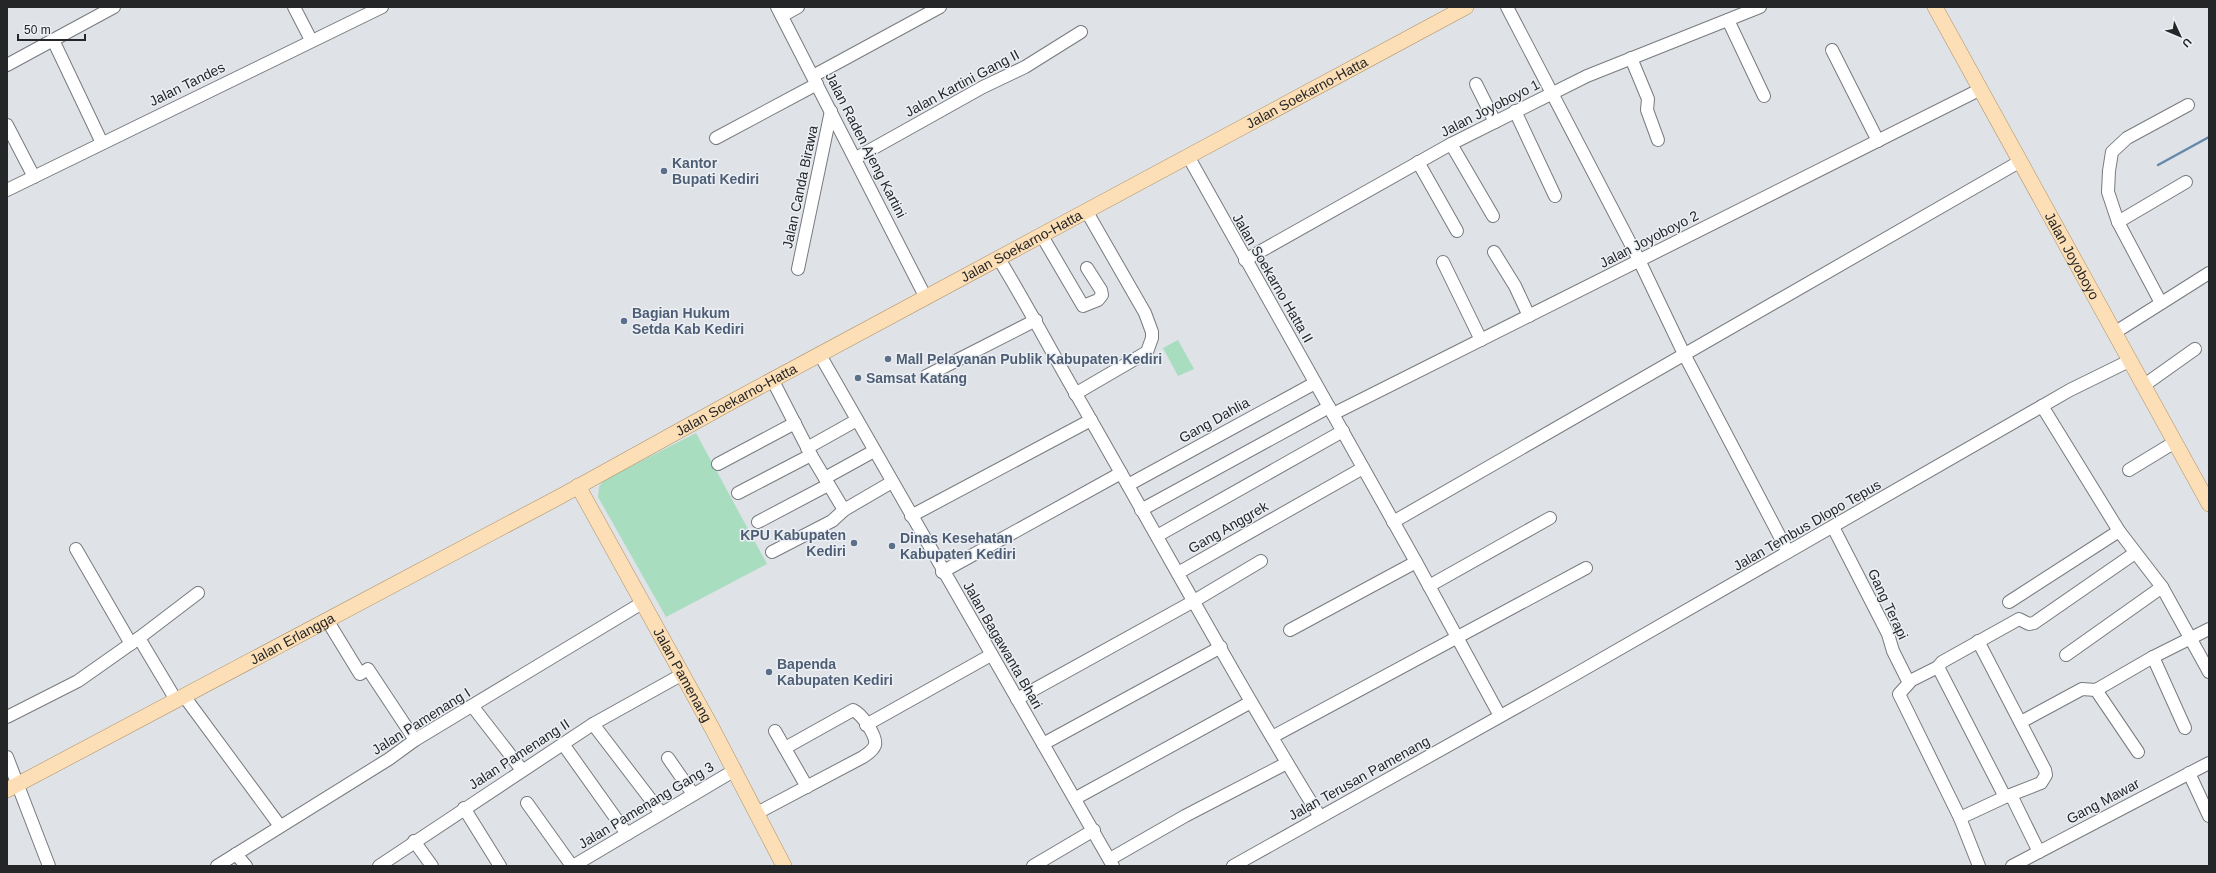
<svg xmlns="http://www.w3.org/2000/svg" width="2216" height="873" font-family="Helvetica,sans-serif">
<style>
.green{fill:#a9ddc0}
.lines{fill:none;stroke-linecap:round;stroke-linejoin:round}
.stream{stroke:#6589aa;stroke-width:2.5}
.minor-casing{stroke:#777a7e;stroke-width:14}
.major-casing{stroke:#af9165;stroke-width:16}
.minor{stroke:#fff;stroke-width:12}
.major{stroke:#fcdfb6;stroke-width:15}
.service-dot{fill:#5c6f8a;stroke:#ecf0f4;stroke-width:1.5}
.labels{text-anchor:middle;stroke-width:3;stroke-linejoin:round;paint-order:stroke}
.street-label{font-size:14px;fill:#252628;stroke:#ecf0f4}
.service-label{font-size:14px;font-weight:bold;fill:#4e5e75;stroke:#ecf0f4;text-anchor:start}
</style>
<rect width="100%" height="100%" fill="#dfe2e7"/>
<g class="green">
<path d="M 1178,340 L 1194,369 L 1178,376 L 1163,348 Z"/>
<path d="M 696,433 L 767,564 L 666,617 L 598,497 L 599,487 L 604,480 Z"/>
</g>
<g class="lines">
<path class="stream" d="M 2158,165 L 2209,137"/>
<g class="minor-casing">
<g id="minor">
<path d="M 294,7 L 311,40"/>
<path d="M 777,7 L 926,298"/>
<path d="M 1507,7 L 1639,260 L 1684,354 L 1788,552"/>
<path d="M 782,16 L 798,7"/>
<path d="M 1728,20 L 1764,96"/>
<path d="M 53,40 L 102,143"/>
<path d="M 1832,50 L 1878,141"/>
<path d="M 1631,58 L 1648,99 L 1647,110 L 1658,140"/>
<path d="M 7,65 L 114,7"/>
<path d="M 813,76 L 940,7"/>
<path d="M 1476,84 L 1495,122"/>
<path d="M 1515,111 L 1555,196"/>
<path d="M 7,125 L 34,177"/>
<path d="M 716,138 L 817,84"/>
<path d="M 1451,144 L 1493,216"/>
<path d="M 1188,156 L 1416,562 L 1500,716"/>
<path d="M 856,158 L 983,87 L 1025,67 L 1081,32"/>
<path d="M 1418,162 L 1457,231"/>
<path d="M 7,190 L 382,7"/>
<path d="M 2118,222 L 2186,182"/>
<path d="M 1042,236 L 1083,306 L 1098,300 L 1102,295 L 1101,290 L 1087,268"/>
<path d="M 1494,252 L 1515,286 L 1529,316"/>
<path d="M 999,259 C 1026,303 1050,349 1076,394 C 1157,535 1235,679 1320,817"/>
<path d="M 1245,260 L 1451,144 L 1587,76 L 1760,7"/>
<path d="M 1443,262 L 1481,340"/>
<path d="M 798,269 L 831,111"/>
<path d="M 2161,303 L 2118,222 L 2108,192 L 2109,171 L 2112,152 L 2127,138 L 2188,105"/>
<path d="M 2114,333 L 2209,273"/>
<path d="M 820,355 L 1113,866"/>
<path d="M 926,376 L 1036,320"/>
<path d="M 773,381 L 811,455 L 844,510"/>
<path d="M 2143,386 L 2195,349"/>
<path d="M 1075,394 L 1147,352 L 1152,338 L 1152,332 L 1145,313 L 1087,212"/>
<path d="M 2042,406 L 2119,531 L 2162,587 L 2209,672"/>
<path d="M 1333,414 L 1979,90"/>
<path d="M 807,448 L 857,420"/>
<path d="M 718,464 L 795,423"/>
<path d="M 2129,470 L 2175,442"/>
<path d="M 825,478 L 874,451"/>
<path d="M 1128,485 L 1315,383"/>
<path d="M 738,493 L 811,455"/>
<path d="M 1141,510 L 1329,407"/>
<path d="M 911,516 L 1091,420"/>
<path d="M 758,522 L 828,485"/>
<path d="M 1393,522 L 2019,162"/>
<path d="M 1833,527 L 1888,634 L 1893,651 L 1909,683 L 1899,694 L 1960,818 L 1979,866"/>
<path d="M 1157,536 L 1343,431"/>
<path d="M 76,549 L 131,644"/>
<path d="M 772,552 L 832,521 L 844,510 L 892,482"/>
<path d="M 942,572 L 1121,473"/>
<path d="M 1178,573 L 1363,468"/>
<path d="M 1429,586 L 1550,518"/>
<path d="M 2009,602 L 2119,531"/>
<path d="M 327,620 L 360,674 L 368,669 L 415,740"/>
<path d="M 1290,630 L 1416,562"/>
<path d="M 139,638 L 176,700"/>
<path d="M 2066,655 L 2162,587"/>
<path d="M 2153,657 L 2185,728"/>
<path d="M 1908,682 L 1938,667"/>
<path d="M 2096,690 L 2138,752"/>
<path d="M 184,696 L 280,826"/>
<path d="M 1017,699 L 1194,601 L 1261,561"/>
<path d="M 473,707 L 522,770"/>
<path d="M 7,717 L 78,681 L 139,638 L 198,593"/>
<path d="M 2021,722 L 2082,689 L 2096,690 L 2153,657 L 2209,629"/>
<path d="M 593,724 L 661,813"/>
<path d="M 866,725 L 991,655"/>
<path d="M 775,731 L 807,787"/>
<path d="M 1272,737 L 1586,568"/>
<path d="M 563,744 L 627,834"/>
<path d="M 1043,744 L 1221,647"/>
<path d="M 7,757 L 49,866"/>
<path d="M 668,758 L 693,794"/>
<path d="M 2189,773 L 2209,816"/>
<path d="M 2011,795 L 2039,852"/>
<path d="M 2005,797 L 1938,667 L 1942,662 L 2019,619 L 2029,624 L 2034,623 L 2135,553"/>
<path d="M 1076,798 L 1251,702"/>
<path d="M 527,803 L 572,866"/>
<path d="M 464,808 L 500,866"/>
<path d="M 757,813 L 863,757 C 867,754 873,751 875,745 C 877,736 862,714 853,710 L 785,748"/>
<path d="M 1960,818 L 2005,797 L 2041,783 L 2046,775 L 2045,770 L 1978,641"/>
<path d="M 414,841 L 432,866"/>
<path d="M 236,854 L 246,866"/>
<path d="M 1110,859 L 1185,816 L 1287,763"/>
<path d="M 217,866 L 389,759 L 415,740 L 642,603"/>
<path d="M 379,866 L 593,724 L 681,675"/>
<path d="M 573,866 L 735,770"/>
<path d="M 1033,866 L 1094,830"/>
<path d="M 1233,866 L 1574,675 L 2070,390 L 2129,361"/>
<path d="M 2012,866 L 2209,763"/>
</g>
</g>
<g class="major-casing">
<g id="major">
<path id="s1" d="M 1935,7 L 2209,504"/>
<path id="s2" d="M 578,486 L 712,728 L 784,866"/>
<path id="s3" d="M 7,790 L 561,496 L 733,401 L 1466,7"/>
</g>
</g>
<use href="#minor" class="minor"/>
<use href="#major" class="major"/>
</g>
<g class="service-dot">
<circle cx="664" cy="171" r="4"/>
<circle cx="624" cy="321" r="4"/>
<circle cx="888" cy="359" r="4"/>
<circle cx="858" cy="378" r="4"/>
<circle cx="854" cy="543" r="4"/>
<circle cx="892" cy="546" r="4"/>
<circle cx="769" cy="672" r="4"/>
</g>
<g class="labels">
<g class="street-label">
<text transform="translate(962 83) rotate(-28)" y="5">Jalan Kartini Gang II</text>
<text transform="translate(187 84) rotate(-26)" y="5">Jalan Tandes</text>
<text dy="5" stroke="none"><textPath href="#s3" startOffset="1475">Jalan Soekarno-Hatta</textPath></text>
<text transform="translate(1490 108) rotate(-27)" y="5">Jalan Joyoboyo 1</text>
<text transform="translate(866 145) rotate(63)" y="5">Jalan Raden Ajeng Kartini</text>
<text transform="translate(800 187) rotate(-78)" y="5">Jalan Canda Birawa</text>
<text transform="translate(1649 239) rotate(-27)" y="5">Jalan Joyoboyo 2</text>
<text dy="5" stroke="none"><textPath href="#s3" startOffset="1151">Jalan Soekarno-Hatta</textPath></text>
<text dy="5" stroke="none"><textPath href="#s1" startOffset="284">Jalan Joyoboyo</textPath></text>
<text transform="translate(1273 278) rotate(60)" y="5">Jalan Soekarno Hatta II</text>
<text dy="5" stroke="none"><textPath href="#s3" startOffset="827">Jalan Soekarno-Hatta</textPath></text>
<text transform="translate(1214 420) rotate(-29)" y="5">Gang Dahlia</text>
<text transform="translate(1807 525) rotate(-30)" y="5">Jalan Tembus Dlopo Tepus</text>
<text transform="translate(1228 527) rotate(-30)" y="5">Gang Anggrek</text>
<text transform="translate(1888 604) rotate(65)" y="5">Gang Terapi</text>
<text dy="5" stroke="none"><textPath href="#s3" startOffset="323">Jalan Erlangga</textPath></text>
<text transform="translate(1003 645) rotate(60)" y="5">Jalan Bagawanta Bhari</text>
<text dy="5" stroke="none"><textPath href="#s2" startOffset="216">Jalan Pamenang</textPath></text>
<text transform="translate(421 721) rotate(-32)" y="5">Jalan Pamenang I</text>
<text transform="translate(519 754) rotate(-33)" y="5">Jalan Pamenang II</text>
<text transform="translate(1359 778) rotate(-29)" y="5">Jalan Terusan Pamenang</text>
<text transform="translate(2103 801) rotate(-28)" y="5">Gang Mawar</text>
<text transform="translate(646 805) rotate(-31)" y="5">Jalan Pamenang Gang 3</text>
</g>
<g class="service-label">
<text x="672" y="168">Kantor<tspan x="672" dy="16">Bupati Kediri</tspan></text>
<text x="632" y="318">Bagian Hukum<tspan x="632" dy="16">Setda Kab Kediri</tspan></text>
<text x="896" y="364">Mall Pelayanan Publik Kabupaten Kediri</text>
<text x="866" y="383">Samsat Katang</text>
<text x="846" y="540" text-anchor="end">KPU Kabupaten<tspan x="846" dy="16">Kediri</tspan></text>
<text x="900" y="543">Dinas Kesehatan<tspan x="900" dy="16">Kabupaten Kediri</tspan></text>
<text x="777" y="669">Bapenda<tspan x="777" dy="16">Kabupaten Kediri</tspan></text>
</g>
</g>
<rect width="2216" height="873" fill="none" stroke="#252628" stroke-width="16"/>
<g transform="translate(2180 36) rotate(134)" stroke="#ecf0f4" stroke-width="3" paint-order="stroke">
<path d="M0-3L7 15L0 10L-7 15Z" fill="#252628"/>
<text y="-6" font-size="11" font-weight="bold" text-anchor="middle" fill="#252628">U</text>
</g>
<path d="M18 34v6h67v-6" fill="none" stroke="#252628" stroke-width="2"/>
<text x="24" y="34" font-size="12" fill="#252628" stroke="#ecf0f4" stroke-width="3" paint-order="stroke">50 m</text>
</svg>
